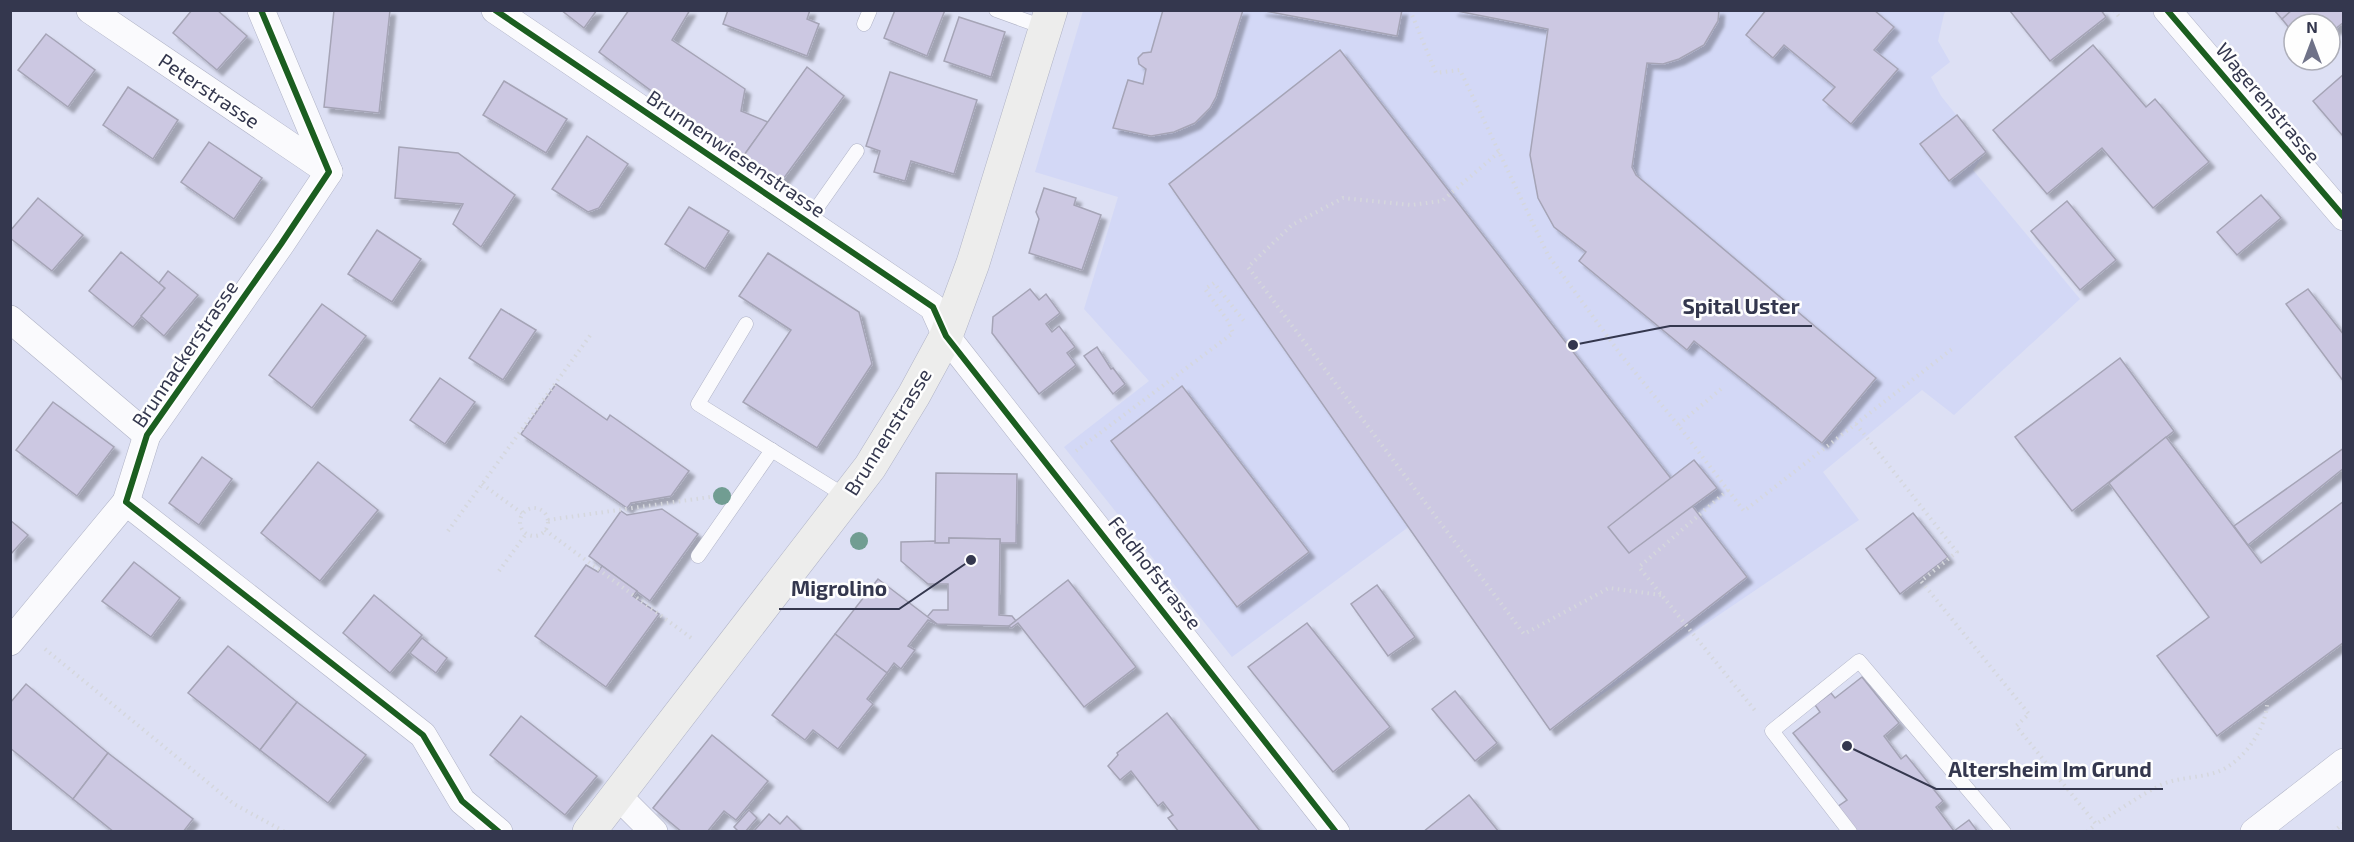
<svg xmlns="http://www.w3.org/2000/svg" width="2354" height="842" font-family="'Exo 2',sans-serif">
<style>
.built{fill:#d3d8f6}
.building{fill:#ccc8e2;stroke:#a5a4b6;stroke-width:1.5;filter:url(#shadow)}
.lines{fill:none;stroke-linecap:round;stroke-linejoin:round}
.lane-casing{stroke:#b0b3c6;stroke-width:15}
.street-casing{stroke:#b0b3c6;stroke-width:28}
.secondary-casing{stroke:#b0b3c6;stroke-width:34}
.path{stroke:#d5d7dd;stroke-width:4;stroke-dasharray:1.5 4.5;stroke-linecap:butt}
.lane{stroke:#fafafd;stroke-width:14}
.street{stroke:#fafafd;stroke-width:27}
.secondary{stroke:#ededec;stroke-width:33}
.cycleway-casing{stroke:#fefefe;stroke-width:10}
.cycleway{stroke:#1b5e20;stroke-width:6}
.tree{fill:#719d92}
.labels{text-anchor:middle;stroke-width:5;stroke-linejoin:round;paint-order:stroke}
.street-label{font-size:20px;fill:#34374e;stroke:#fefefe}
.leader{fill:none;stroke:#34374e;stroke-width:2}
.callout-dot{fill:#34374e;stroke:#fefefe;stroke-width:2}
.callout-label{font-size:21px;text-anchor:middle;font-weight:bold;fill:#34374e;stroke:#fefefe;stroke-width:5;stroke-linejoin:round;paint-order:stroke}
</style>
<defs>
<filter id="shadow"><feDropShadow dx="5.5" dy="5.5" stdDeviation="1.5" flood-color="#0004"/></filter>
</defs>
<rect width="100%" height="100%" fill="#dde0f4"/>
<path class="built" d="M 1083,11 L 1946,11 L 1944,14 L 1938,41 L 1950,62 L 1931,77 L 1941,96 L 1986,152 L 1973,170 L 2080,299 L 1954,415 L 1922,390 L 1823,472 L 1859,520 L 1570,716 L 1418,520 L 1232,657 L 1064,447 L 1149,381 L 1084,309 L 1118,197 L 1035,172 Z"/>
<g class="building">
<path d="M 192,10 L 217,10 L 247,36 L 217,70 L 173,33 Z"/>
<path d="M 334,10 L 390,10 L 379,113 L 324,107 Z"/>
<path d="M 561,10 L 597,10 L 584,28 Z"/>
<path d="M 629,10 L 690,10 L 672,40 L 745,89 L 741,111 L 768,122 L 742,158 L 599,52 Z"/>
<path d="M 728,10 L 810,10 L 807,19 L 819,24 L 807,56 L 723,24 Z"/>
<path d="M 895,10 L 945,10 L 927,56 L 884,38 Z"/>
<path d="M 1163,10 L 1243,10 L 1216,97 L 1210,108 L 1195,123 L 1174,132 L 1151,136 L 1113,128 L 1128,80 L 1143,84 L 1146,69 L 1139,64 L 1138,58 L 1143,53 L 1151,52 Z"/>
<path d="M 1260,10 L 1402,10 L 1397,36 Z"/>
<path d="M 1452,10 L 1719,10 L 1718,21 L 1704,45 L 1679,59 L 1663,64 L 1647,63 L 1632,167 L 1636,175 L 1876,378 L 1822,443 L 1694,341 L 1687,350 L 1579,261 L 1586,252 L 1554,227 L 1538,198 L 1530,155 L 1548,29 Z"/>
<path d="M 1766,10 L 1874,10 L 1894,27 L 1874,50 L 1898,69 L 1851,124 L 1823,100 L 1835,87 L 1784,45 L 1773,58 L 1746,35 Z"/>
<path d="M 2101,10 L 2106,17 L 2050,61 L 2010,11 Z"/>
<path d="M 2274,10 L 2292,10 L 2282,19 Z"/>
<path d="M 2292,10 L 2344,10 L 2344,22 L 2330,33 L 2330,24 L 2294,24 L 2294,34 L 2282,19 Z"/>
<path d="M 959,17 L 1005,32 L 991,77 L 944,61 Z"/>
<path d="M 46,34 L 95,70 L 68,107 L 18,70 Z"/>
<path d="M 2093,45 L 2146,107 L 2155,99 L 2209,162 L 2153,208 L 2102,148 L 2047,194 L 1993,130 Z"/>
<path d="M 1340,50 L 1747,577 L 1550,730 L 1169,184 Z"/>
<path d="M 807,67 L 844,96 L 781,182 L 742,158 Z"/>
<path d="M 890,72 L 977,100 L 954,174 L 911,161 L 905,181 L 874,172 L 880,151 L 866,146 Z"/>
<path d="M 2344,74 L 2344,133 L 2342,135 L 2313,101 Z"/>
<path d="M 504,81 L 567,119 L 546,153 L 483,115 Z"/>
<path d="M 128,87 L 178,120 L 153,159 L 103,125 Z"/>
<path d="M 1957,115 L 1986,152 L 1949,181 L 1920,144 Z"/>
<path d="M 587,136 L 628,164 L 599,208 L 588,212 L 552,189 Z"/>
<path d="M 209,142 L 262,178 L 234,219 L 181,182 Z"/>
<path d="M 399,147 L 458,153 L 515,195 L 481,247 L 453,224 L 463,204 L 395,198 Z"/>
<path d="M 1044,188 L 1076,198 L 1074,205 L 1101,215 L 1082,270 L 1029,253 L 1039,219 L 1036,212 Z"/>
<path d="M 2261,195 L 2281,218 L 2237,255 L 2217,232 Z"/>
<path d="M 38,198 L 83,235 L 52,271 L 10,238 L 10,231 Z"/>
<path d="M 2067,201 L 2116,260 L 2080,290 L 2031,231 Z"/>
<path d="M 689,207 L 729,231 L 705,269 L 665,244 Z"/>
<path d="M 377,230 L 421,259 L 392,302 L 348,274 Z"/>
<path d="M 121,252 L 165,288 L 133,327 L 89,291 Z"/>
<path d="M 768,253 L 859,312 L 872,364 L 817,448 L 743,402 L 791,330 L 739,296 Z"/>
<path d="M 168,271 L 198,295 L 164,336 L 141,316 L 165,288 L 159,283 Z"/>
<path d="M 1030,289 L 1039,300 L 1046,294 L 1060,313 L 1046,324 L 1052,332 L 1059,326 L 1075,347 L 1067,353 L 1076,365 L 1039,394 L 992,333 L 993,317 Z"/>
<path d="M 2308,289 L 2344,335 L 2344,382 L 2286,304 Z"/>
<path d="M 322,304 L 366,336 L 312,408 L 269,375 Z"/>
<path d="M 501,309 L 536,330 L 503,380 L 469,358 Z"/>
<path d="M 1097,347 L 1111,369 L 1113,368 L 1125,384 L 1113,394 L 1084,356 Z"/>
<path d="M 2120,358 L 2174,431 L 2072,511 L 2015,437 Z"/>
<path d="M 440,378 L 475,402 L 445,444 L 410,420 Z"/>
<path d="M 556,384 L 607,420 L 610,415 L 689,471 L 671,496 L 631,503 L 627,508 L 521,434 Z"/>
<path d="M 1182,386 L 1309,552 L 1237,607 L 1111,441 Z"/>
<path d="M 53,402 L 114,447 L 77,496 L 16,450 Z"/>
<path d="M 2166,437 L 2261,563 L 2344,501 L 2344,642 L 2217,736 L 2157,656 L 2209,617 L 2109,483 Z"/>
<path d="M 2344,448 L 2344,468 L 2248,545 L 2234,526 Z"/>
<path d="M 202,457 L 232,479 L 199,525 L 169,503 Z"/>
<path d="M 1694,460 L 1717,488 L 1629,553 L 1608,527 Z"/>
<path d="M 318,462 L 378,510 L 320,581 L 261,533 Z"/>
<path d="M 936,473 L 1017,474 L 1016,543 L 1000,543 L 1000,539 L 949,538 L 949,543 L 935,543 Z"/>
<path d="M 662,509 L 698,534 L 650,601 L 589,556 L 621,511 L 627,515 Z"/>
<path d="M 1913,513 L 1948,557 L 1900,594 L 1866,549 Z"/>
<path d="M 10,520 L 28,535 L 10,555 Z"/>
<path d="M 949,538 L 1000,539 L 999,615 L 1012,616 L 1016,621 L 1009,626 L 937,624 L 927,617 L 933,610 L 948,610 L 948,584 L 928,584 L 901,561 L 901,542 L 935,541 L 935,543 L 949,543 Z"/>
<path d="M 134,562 L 180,598 L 151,637 L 102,601 Z"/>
<path d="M 586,565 L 598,572 L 602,566 L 637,591 L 633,596 L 659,614 L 606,687 L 535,636 Z"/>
<path d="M 878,579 L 937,624 L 928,620 L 908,646 L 915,650 L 901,669 L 894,663 L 887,673 L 835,634 Z"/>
<path d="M 1068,580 L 1136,667 L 1084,707 L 1018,623 L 1011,628 L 1009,626 Z"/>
<path d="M 1377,585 L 1415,637 L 1388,656 L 1351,604 Z"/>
<path d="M 374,595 L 422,635 L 390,673 L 343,633 Z"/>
<path d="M 1307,623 L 1390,727 L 1333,772 L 1248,667 Z"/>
<path d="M 835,634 L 887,673 L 867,699 L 873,704 L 838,749 L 813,730 L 805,740 L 772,715 Z"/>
<path d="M 422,638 L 447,658 L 436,673 L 410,653 Z"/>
<path d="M 228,646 L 297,702 L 260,750 L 188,693 Z"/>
<path d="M 1862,677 L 1899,723 L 1884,736 L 1901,759 L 1906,755 L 1943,801 L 1936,807 L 1954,831 L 1969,820 L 1978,832 L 1857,832 L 1837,807 L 1847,800 L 1793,733 L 1820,712 L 1815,705 L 1831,693 L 1835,698 Z"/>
<path d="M 26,684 L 108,753 L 73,799 L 10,748 L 10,703 Z"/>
<path d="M 1455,691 L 1497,743 L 1475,761 L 1432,709 Z"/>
<path d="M 297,702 L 366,755 L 328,803 L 260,750 Z"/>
<path d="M 1167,713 L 1260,831 L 1260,832 L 1179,832 L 1168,818 L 1173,815 L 1163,802 L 1158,806 L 1131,771 L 1120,780 L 1108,766 L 1118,755 L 1117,753 Z"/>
<path d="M 521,716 L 597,776 L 565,815 L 490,755 Z"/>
<path d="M 712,735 L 768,781 L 736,820 L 724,811 L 707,832 L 682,832 L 653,808 Z"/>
<path d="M 108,753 L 193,819 L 183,832 L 114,832 L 73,799 Z"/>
<path d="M 1469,795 L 1499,832 L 1423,832 Z"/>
<path d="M 749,810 L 757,818 L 745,832 L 739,832 L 734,827 Z"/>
<path d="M 769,814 L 780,824 L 787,816 L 803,832 L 753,832 Z"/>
</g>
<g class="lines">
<g class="lane-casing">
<g id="lane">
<path d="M 996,10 L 1046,28"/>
<path d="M 864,24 L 870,10"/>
<path d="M 807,222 L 857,151"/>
<path d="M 746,324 L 698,404 L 847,497"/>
<path d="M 698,556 L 772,450"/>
<path d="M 1850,832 L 1772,731 L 1859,661 L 2004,832"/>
</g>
</g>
<g class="street-casing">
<g id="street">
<path d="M 90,10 L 329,172"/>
<path d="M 261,10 L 329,172 L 281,244 L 147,435 L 126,502 L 423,735 L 462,801 L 499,832"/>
<path d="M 495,10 L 933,307 L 946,336 L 1336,832"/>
<path d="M 2167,10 L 2344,217"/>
<path d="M 10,319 L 147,435"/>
<path d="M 10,642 L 126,502"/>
<path d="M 617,795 L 654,832"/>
<path d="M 2254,832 L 2344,762"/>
</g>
</g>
<g class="secondary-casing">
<path id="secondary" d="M 589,832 L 870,467 L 914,395 L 946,336 L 973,263 L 1051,10"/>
</g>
<g class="path">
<path d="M 1410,10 L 1436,73 L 1460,70 L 1548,255 L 1621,355 L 1678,425"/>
<path d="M 2114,10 L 2120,18"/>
<path d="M 1499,152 L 1442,201 L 1411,205 L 1343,198 L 1292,225 L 1248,267 L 1524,634 L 1609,588 L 1661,595"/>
<path d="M 1721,389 L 1678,425 L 1744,511 L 1952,349"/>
<path d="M 1856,424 L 1957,552 L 1921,581 L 2029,714 L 2016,726 L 2096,824 C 2118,811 2140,795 2163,784 C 2180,777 2200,778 2217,772 C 2242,763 2265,731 2267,705"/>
<path d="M 1076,451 L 1233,333 L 1228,321 L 1205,289 L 1214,283 L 1244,321"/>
<path d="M 482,484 L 523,514"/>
<path d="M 1728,490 L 1639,567 L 1757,713"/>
<circle cx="534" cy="522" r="14"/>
<path d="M 548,520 L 710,497"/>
<path d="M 545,530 L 694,640"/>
<path d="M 448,531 L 592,333"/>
<path d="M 499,571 L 526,534"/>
<path d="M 45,649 L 234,804 L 285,832"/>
<path d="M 2087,832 L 2096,824"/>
<path d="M 2333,832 L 2344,823"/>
</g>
<use href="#lane" class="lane"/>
<use href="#street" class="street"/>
<use href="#secondary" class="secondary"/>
<g class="cycleway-casing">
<g id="cycleway">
<path d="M 261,10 L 329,172 L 281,244 L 147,435 L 126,502 L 423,735 L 462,801 L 499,832"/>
<path d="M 495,10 L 933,307 L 946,336 L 1336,832"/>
<path d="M 2167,10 L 2344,217"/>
</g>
</g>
<use href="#cycleway" class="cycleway"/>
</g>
<g class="tree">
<circle cx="722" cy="496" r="9"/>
<circle cx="859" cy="541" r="9"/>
</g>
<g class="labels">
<g class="street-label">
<text transform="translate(209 91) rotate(34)" y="7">Peterstrasse</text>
<text transform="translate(2268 103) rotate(50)" y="7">Wagerenstrasse</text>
<text transform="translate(736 154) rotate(34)" y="7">Brunnenwiesenstrasse</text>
<text transform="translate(185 354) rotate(-56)" y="7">Brunnackerstrasse</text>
<text transform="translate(888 432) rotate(-58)" y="7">Brunnenstrasse</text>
<text transform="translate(1155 573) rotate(52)" y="7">Feldhofstrasse</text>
</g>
</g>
<path class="leader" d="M1573 345L1670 326H1812M971 560L899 609H779M1847 746L1936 789H2163"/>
<g class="callout-dot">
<circle cx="1573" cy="345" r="6"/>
<circle cx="971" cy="560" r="6"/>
<circle cx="1847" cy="746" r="6"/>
</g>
<g class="callout-label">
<text x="1741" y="314">Spital Uster</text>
<text x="839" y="596">Migrolino</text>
<text x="2050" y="777">Altersheim Im Grund</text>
</g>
<rect width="2354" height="842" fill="none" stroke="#34374e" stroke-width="24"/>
<g transform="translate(2312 42)"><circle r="28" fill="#fefefe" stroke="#adaeb8" stroke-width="1.5"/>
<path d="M0-4.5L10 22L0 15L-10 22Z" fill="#6f7288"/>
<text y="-9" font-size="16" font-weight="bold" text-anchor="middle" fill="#34374e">N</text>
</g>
</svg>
